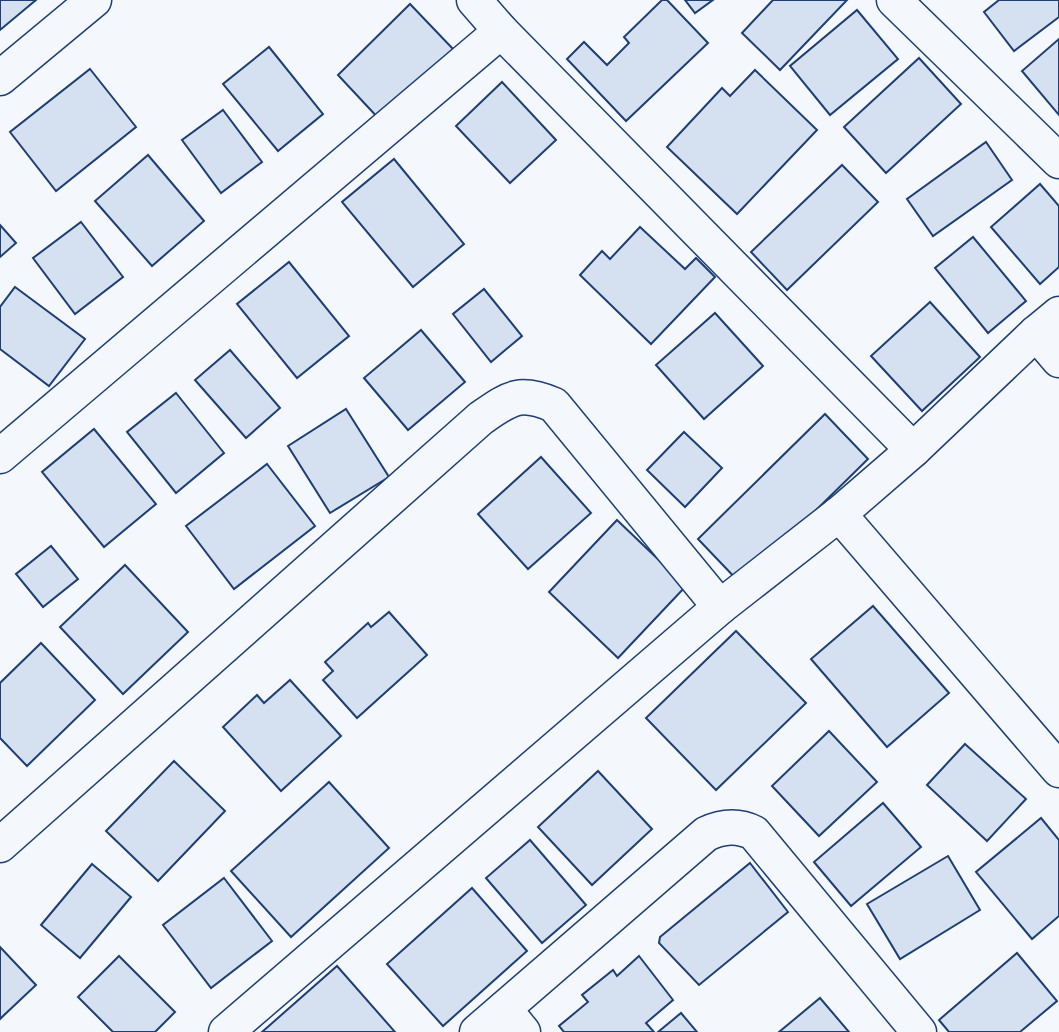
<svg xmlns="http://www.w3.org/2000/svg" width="1059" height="1032" font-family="Literata,serif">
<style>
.building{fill:#d5e0f0;stroke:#1d3f73;stroke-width:2}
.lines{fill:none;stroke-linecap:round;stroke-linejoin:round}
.minor-casing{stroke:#1d3f73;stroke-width:37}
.minor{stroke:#f4f7fb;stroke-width:34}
</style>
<rect width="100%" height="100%" fill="#f4f7fb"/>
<g class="building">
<path d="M 0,0 L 36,0 L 0,30 Z"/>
<path d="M 662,0 L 667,0 L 708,43 L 626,121 L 567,59 L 584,42 L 607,65 L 629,43 L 624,37 Z"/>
<path d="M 685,0 L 713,0 L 695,13 Z"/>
<path d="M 773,0 L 847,0 L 780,70 L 742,33 Z"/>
<path d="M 999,0 L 1059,0 L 1059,17 L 1014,51 L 984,12 Z"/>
<path d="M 410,4 L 454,50 L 381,121 L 338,75 Z"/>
<path d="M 857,10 L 898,59 L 830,115 L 790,66 Z"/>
<path d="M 1059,39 L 1059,115 L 1022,71 Z"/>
<path d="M 269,47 L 323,114 L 278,151 L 223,84 Z"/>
<path d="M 919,58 L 961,104 L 886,173 L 844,127 Z"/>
<path d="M 90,69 L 136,127 L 56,191 L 10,132 Z"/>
<path d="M 755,70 L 817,130 L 737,214 L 667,147 L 722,88 L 730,96 Z"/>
<path d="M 502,82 L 556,140 L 510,183 L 456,126 Z"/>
<path d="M 223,110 L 262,162 L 221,193 L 182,140 Z"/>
<path d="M 986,142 L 1012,180 L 933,236 L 907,199 Z"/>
<path d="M 148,155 L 204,221 L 152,266 L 95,201 Z"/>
<path d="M 394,159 L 464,244 L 413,287 L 342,202 Z"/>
<path d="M 842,165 L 878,202 L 787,290 L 751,252 Z"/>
<path d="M 1040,184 L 1059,206 L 1059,267 L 1040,284 L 991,227 Z"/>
<path d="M 81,222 L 123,277 L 75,314 L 33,258 Z"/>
<path d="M 0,225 L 16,243 L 0,257 Z"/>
<path d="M 640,227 L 685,269 L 696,258 L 715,277 L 651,344 L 580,275 L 602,251 L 610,259 Z"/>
<path d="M 973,237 L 1026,301 L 988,333 L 935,268 Z"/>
<path d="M 289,262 L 349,336 L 297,378 L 237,304 Z"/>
<path d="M 15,287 L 85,339 L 49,386 L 0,349 L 0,307 Z"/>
<path d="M 484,289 L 522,336 L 491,362 L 453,314 Z"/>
<path d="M 930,302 L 980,357 L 922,411 L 871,356 Z"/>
<path d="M 715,313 L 763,366 L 704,419 L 656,365 Z"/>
<path d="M 421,330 L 465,382 L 408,430 L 364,378 Z"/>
<path d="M 230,350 L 280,408 L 246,438 L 195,380 Z"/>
<path d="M 176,393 L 224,453 L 176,493 L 127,432 Z"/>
<path d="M 346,409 L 389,477 L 330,513 L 288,446 Z"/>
<path d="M 825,414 L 868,459 L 741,584 L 698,539 Z"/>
<path d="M 94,429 L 156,504 L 104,547 L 42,472 Z"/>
<path d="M 684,432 L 722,468 L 685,507 L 647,470 Z"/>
<path d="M 541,457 L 591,513 L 528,569 L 478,514 Z"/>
<path d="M 267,464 L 315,526 L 234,589 L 186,526 Z"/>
<path d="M 617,520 L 686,586 L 618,658 L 549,592 Z"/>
<path d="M 51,546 L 78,579 L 43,607 L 16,574 Z"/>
<path d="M 125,565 L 188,632 L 123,694 L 60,627 Z"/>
<path d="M 873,606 L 949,693 L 887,747 L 811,659 Z"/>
<path d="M 389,612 L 427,655 L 357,718 L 323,680 L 333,671 L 325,662 L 368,623 L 371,627 Z"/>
<path d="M 736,631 L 806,703 L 716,790 L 646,718 Z"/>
<path d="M 41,643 L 95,700 L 27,766 L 0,738 L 0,683 Z"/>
<path d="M 290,680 L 341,736 L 281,791 L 223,727 L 257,695 L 264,703 Z"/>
<path d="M 829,731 L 877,782 L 819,836 L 772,786 Z"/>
<path d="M 965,744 L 1026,799 L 987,841 L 927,785 Z"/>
<path d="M 174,761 L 225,811 L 158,881 L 106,831 Z"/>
<path d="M 598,771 L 652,829 L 592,885 L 538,827 Z"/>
<path d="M 329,782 L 389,848 L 291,937 L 231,871 Z"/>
<path d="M 883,803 L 921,847 L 851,906 L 814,862 Z"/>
<path d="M 1041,818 L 1059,840 L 1059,916 L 1032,939 L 976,872 Z"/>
<path d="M 530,840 L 586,905 L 542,943 L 486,878 Z"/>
<path d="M 948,856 L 980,910 L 900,959 L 867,904 Z"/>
<path d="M 750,863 L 788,912 L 699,985 L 659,943 L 660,937 Z"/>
<path d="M 92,864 L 131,897 L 80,958 L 41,925 Z"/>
<path d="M 224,878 L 272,941 L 211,988 L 163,925 Z"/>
<path d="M 472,888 L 527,951 L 443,1026 L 387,964 Z"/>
<path d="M 0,947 L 36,985 L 0,1019 Z"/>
<path d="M 1017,953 L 1057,1001 L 1020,1032 L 949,1032 L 939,1020 Z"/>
<path d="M 119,956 L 175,1012 L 155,1032 L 113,1032 L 78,997 Z"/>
<path d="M 639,956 L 673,1000 L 646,1023 L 654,1032 L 564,1032 L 559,1026 L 588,1002 L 582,995 L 613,970 L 617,976 Z"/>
<path d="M 337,966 L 395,1032 L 262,1032 Z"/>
<path d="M 820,998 L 849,1032 L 779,1032 Z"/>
<path d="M 681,1013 L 697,1032 L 658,1032 Z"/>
</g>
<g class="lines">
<g class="minor-casing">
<g id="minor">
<path d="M 474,0 L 501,31 L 913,450"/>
<path d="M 894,0 L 1059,161"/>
<path d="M 0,78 L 94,0"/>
<path d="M 1036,333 L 1059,360"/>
<path d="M 0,456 L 501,31"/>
<path d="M 839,514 L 1059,770"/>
<path d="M 0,845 L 481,418 C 510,398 519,390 554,405 L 720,607"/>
<path d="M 504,1009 L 523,1032"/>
<path d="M 226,1032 L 720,607 L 839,514 L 913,450 L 1036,333 L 1059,314"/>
<path d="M 477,1032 L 706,834 C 723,826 738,825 754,833 L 919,1032"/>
</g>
</g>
<use href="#minor" class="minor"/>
</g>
</svg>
